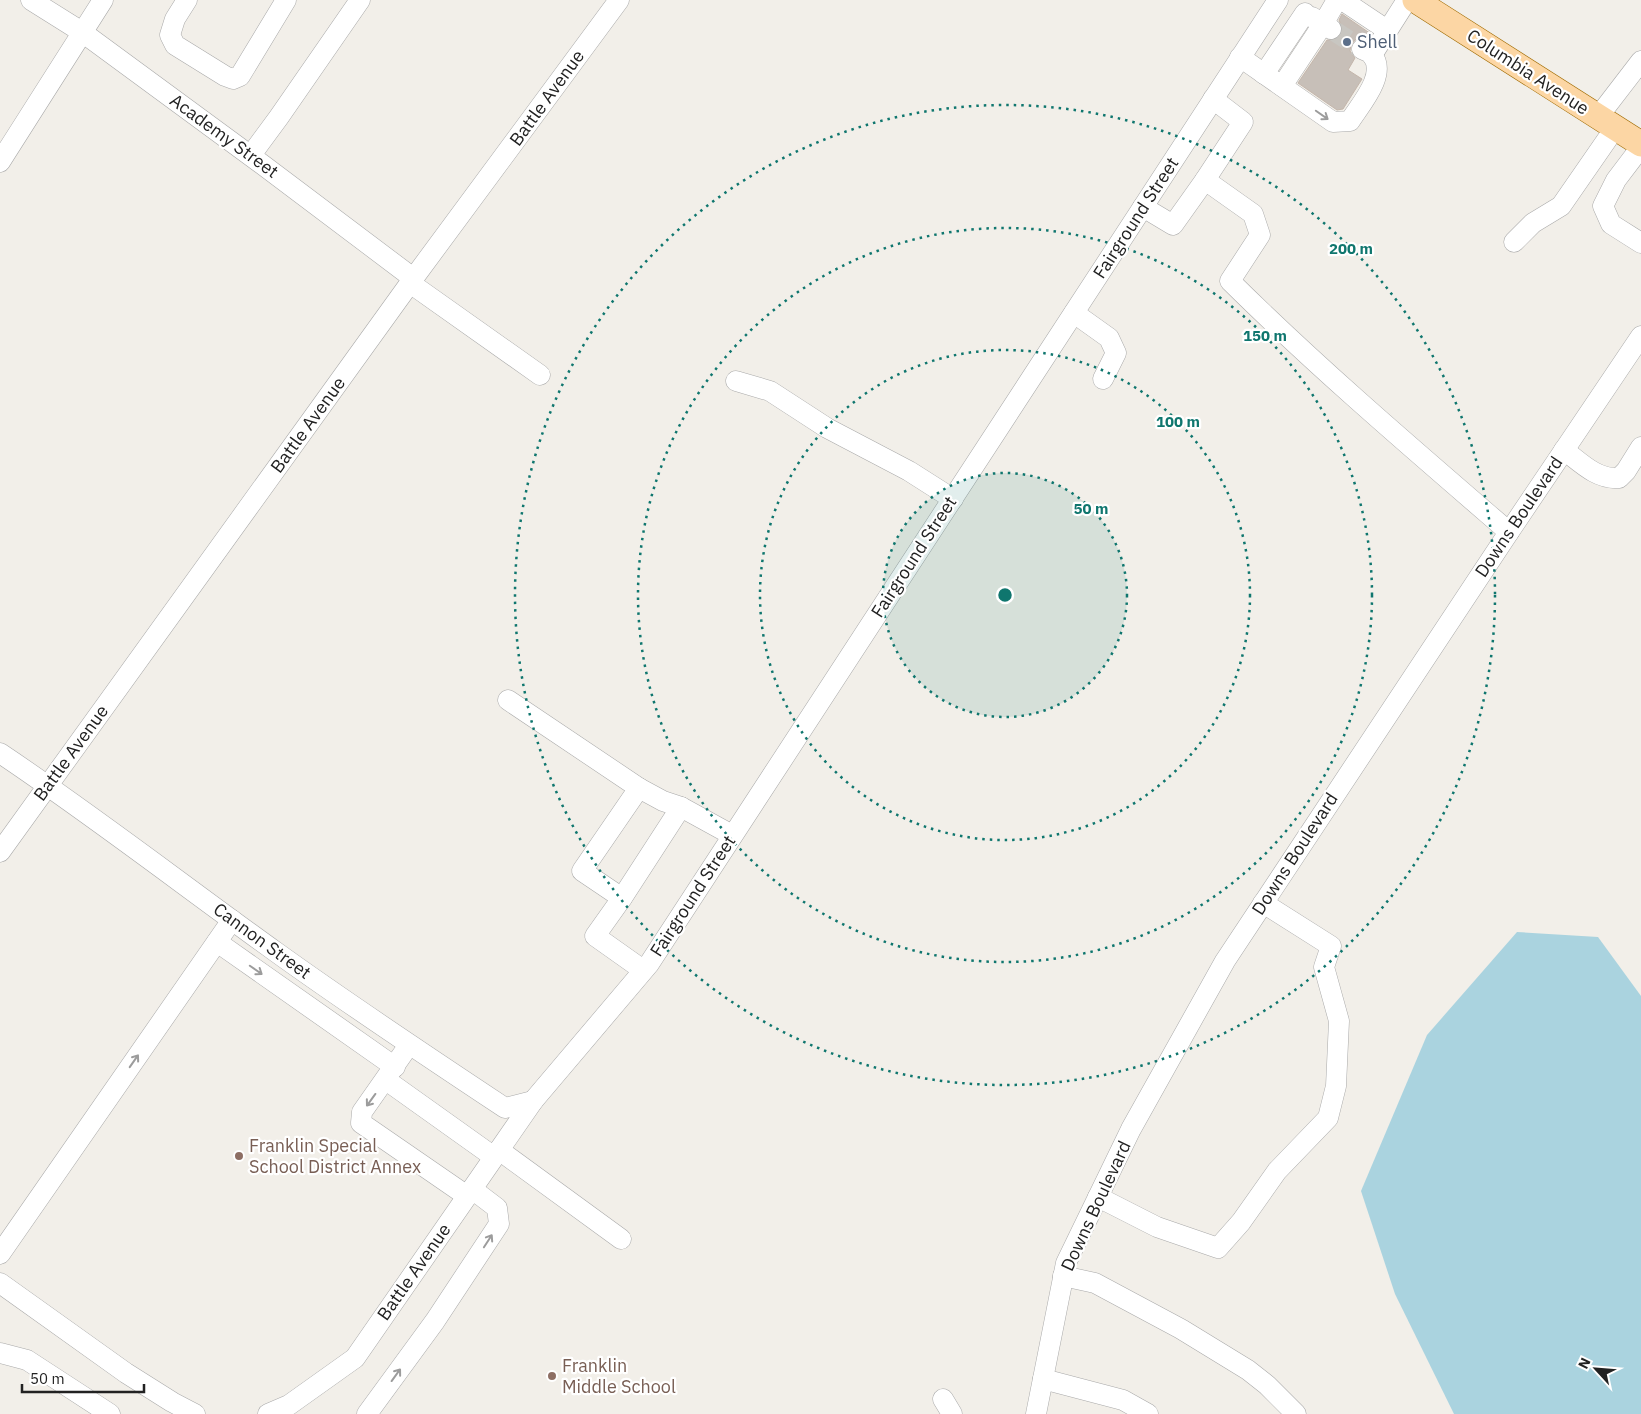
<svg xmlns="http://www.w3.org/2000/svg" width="1641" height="1414" font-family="'IBM Plex Sans',sans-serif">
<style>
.water{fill:#aad3df}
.building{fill:#c7bfb8;stroke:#c4b6ab}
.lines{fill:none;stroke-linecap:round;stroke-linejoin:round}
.minor-tunnel{stroke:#c8c6c1;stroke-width:20;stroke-dasharray:20 10;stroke-linecap:butt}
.minor-casing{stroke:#a9a9a9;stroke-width:21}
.major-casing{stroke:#a06b00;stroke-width:26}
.minor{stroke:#fff;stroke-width:20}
.major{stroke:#fcd6a4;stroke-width:25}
.oneway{stroke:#9c9c9c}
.ring{fill:none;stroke:#0f766e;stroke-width:2.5;stroke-dasharray:2.5 5}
.service-dot{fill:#5c6f8a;stroke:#fff;stroke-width:2}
.education-dot{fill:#8d6e63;stroke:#fff;stroke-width:2}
.labels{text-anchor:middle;stroke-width:4.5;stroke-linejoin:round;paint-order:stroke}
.service-label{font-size:18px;fill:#4e5e75;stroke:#fff;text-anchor:start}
.street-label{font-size:18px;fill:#222;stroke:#fff}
.education-label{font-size:18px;fill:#785e54;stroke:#fff;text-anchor:start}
.centre{fill:#0f766e;stroke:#fff;stroke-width:2.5}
.ring-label{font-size:15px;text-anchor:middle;font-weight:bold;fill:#0f766e;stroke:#fff;stroke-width:4.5;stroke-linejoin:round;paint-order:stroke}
</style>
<rect width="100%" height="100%" fill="#f2efe9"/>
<path class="water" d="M 1517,932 L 1598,937 L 1641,996 L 1641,1414 L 1454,1414 L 1395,1294 L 1361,1191 L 1427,1035 Z"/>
<path class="building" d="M 1342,14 L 1371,34 L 1368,39 L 1360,37 L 1355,40 L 1351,45 L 1350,51 L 1355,58 L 1348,70 L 1362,79 L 1343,109 L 1337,110 L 1298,83 L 1327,40 L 1336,40 L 1341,36 L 1343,29 L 1339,20 Z"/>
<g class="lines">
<path class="minor-tunnel" d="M 1331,29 L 1362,49"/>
<g class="minor-casing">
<g id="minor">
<path d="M 31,0 L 82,32 L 263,165 L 413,278"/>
<path d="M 187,0 L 175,19 L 170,35 L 175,45 L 225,76 L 233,79 L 240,76 L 286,0"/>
<path d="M 1342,0 L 1387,30"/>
<path d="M 1312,17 L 1323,24 L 1337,0"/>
<path d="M 1372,55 L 1407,0"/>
<path d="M 1240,57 L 1333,122 L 1350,121 C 1360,105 1388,74 1372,55 C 1370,52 1364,50 1362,49"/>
<path d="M 1264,74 L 1305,13"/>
<path d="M 1282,86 L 1323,24 L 1331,29"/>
<path d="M 1598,117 L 1641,61"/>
<path d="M 1641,147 L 1616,180 L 1603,206 L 1611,224 L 1641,243"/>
<path d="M 251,155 L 279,117 L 360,0"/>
<path d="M 0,162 L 103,0"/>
<path d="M 1205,180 L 1243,122 L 1213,99"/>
<path d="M 1143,207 L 1173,225 L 1205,180 L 1253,214 L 1260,235 L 1230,281 C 1319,369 1414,450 1509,532"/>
<path d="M 1514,242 L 1533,223 L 1561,206 L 1615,128"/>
<path d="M 410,283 L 540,375"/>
<path d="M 1074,313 L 1109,338 L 1116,353 L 1103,379"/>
<path d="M 736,381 L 770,391 L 827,428 L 909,471 L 953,499"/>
<path d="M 1564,450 C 1580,462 1597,480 1619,478 L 1626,471 L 1641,447"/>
<path d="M 508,700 L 639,788 L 663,801 L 681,807 L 732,835"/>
<path d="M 0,753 C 94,816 184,886 276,952 C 351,1006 428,1057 505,1108 L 533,1101"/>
<path d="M 639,788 L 582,871 L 622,898 L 595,936 L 643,970"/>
<path d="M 0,852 L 410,283 L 619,0"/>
<path d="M 622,898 L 681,807"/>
<path d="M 217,942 L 395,1067"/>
<path d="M 409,1045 L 362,1112 L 361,1123 L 467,1196"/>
<path d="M 386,1080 L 494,1157"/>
<path d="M 499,1150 L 621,1239"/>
<path d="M 1098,1197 L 1157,1227 L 1218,1248 L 1241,1222 L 1277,1171 L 1328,1118 L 1336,1086 L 1339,1021 L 1324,967 L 1331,946 L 1263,903"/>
<path d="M 0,1254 L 232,920"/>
<path d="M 1063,1276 L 1095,1283 L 1181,1329 L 1248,1370 L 1267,1385 L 1296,1414"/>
<path d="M 0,1283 L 126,1373 L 172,1402 L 195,1414"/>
<path d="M 0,1353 L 27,1360 L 110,1414"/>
<path d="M 1043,1379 L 1123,1400 L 1148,1414"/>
<path d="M 943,1399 L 952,1414"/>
<path d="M 268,1414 L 289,1405 L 355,1358 L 533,1101 L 649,964 L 1278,0"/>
<path d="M 367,1414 L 435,1321 L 499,1224 L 497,1208 L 472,1189"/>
<path d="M 1036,1414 L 1066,1263 L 1131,1129 L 1225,961 L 1509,532 L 1641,336"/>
</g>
</g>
<g class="major-casing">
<path id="major" d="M 1415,0 L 1641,144"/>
</g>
<use href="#minor" class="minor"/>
<use href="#major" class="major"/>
</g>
<defs><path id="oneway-shaft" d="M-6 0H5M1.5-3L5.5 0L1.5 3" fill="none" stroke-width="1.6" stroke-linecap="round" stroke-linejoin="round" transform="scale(1.25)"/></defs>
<g class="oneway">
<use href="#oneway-shaft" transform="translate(1322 115) rotate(35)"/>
<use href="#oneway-shaft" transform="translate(256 970) rotate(35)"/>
<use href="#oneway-shaft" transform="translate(134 1061) rotate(-55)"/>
<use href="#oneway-shaft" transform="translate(371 1100) rotate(126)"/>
<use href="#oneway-shaft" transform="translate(488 1241) rotate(-57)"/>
<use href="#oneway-shaft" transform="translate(396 1375) rotate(-54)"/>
</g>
<circle cx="1005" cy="595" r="122" fill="#0f766e" fill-opacity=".12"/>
<g class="ring">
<circle cx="1005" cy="595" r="122"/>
<circle cx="1005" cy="595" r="245"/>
<circle cx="1005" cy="595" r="367"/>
<circle cx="1005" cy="595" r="490"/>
</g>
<circle class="service-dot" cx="1347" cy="42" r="5"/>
<g class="education-dot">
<circle cx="239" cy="1156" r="5"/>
<circle cx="552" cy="1376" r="5"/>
</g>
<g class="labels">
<g class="service-label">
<text x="1357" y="48">Shell</text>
</g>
<g class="street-label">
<text transform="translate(1528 72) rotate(33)" y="6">Columbia Avenue</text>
<text transform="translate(547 98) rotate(-54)" y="6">Battle Avenue</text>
<text transform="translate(224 136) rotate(36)" y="6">Academy Street</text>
<text transform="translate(1136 218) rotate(-57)" y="6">Fairground Street</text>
<text transform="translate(308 425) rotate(-54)" y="6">Battle Avenue</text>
<text transform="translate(1519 517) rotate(-56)" y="6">Downs Boulevard</text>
<text transform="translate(914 557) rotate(-57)" y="6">Fairground Street</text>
<text transform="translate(71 753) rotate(-54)" y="6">Battle Avenue</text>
<text transform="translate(1295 854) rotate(-57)" y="6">Downs Boulevard</text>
<text transform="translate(693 896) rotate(-57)" y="6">Fairground Street</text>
<text transform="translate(262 941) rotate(36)" y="6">Cannon Street</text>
<text transform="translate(1096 1206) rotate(-65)" y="6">Downs Boulevard</text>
<text transform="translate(414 1272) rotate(-55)" y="6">Battle Avenue</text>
</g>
<g class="education-label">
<text x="249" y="1152">Franklin Special<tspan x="249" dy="21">School District Annex</tspan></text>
<text x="562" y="1372">Franklin<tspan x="562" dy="21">Middle School</tspan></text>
</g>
</g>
<circle cx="1005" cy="595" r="8" class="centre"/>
<g class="ring-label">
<text x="1351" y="254">200 m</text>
<text x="1265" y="341">150 m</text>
<text x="1178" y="427">100 m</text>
<text x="1091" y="514">50 m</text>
</g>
<g transform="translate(1596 1369) rotate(296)" stroke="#ffffff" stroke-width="4" paint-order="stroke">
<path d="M0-4L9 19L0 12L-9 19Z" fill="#222222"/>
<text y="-8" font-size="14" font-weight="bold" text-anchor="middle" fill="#222222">N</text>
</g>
<path d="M22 1384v8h122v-8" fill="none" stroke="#222222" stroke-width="2.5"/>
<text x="30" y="1384" font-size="15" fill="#222222" stroke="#ffffff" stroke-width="4" paint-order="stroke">50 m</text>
</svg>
